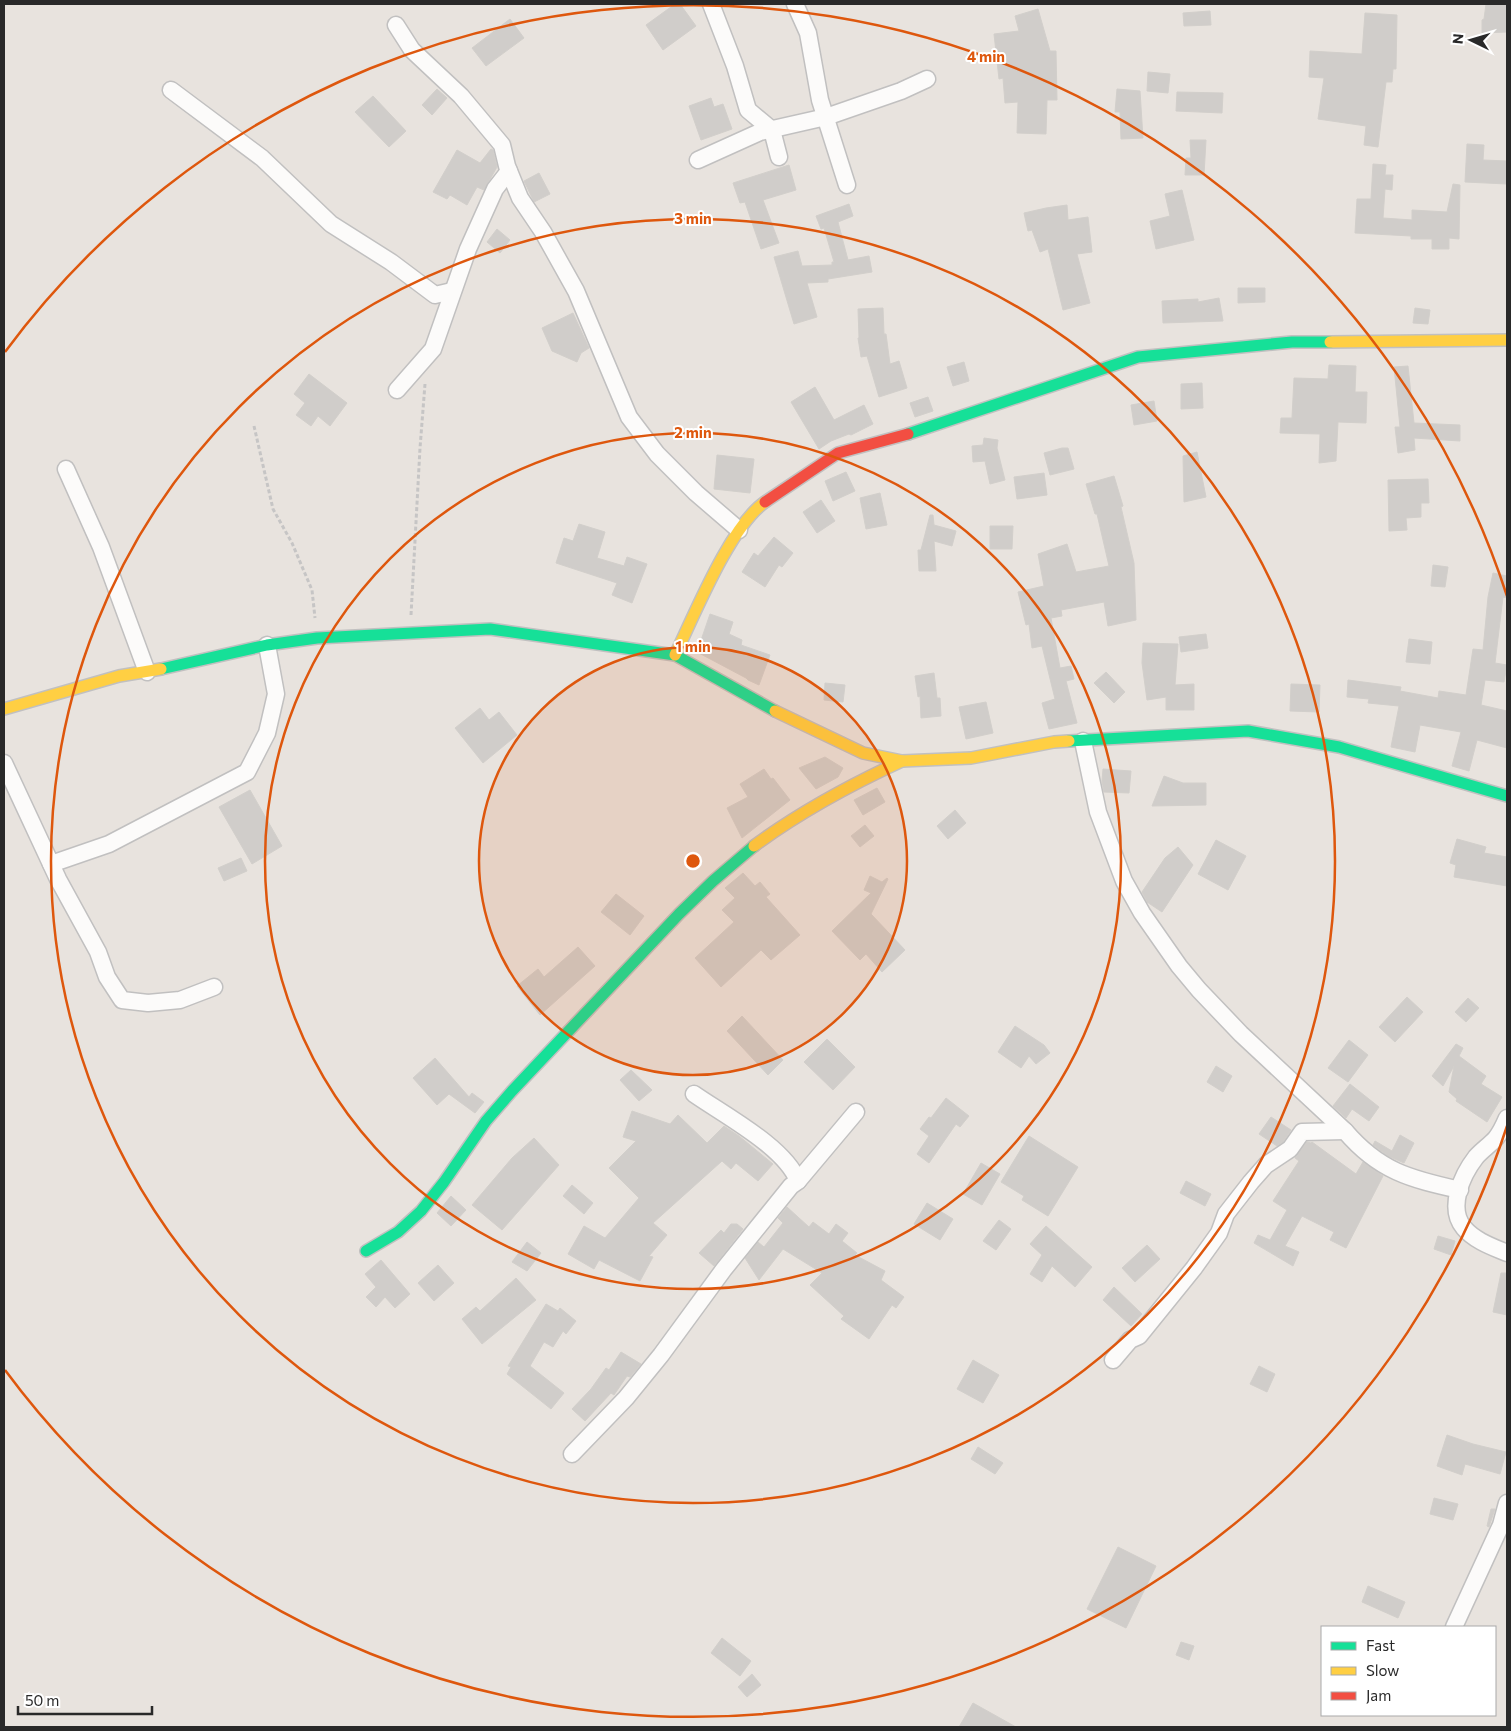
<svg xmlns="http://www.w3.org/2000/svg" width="1511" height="1731" font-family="Commissioner,sans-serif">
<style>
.building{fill:#d0cdca;stroke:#d2cfcb}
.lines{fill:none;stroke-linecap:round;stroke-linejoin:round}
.street-casing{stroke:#c1c0c0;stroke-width:19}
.fast-casing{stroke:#c1c0c0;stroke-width:14}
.slow-casing{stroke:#c1c0c0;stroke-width:14}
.jam-casing{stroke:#c1c0c0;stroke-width:14}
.path{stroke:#c6c5c5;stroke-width:3;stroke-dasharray:4 2.5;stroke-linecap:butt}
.street{stroke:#fcfbfa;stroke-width:16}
.fast{stroke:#16e098;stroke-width:11}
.slow{stroke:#ffcf43;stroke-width:11}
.jam{stroke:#f24e42;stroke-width:11}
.ring{fill:none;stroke:#de570d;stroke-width:2.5}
.centre{fill:#de570d;stroke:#fff;stroke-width:2.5}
.ring-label{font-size:15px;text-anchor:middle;font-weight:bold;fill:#de570d;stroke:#fff;stroke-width:4;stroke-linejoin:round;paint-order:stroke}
</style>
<rect width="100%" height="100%" fill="#e8e3de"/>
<g class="building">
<path d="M 675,4 L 680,4 L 696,26 L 663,50 L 646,25 Z"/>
<path d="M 1486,4 L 1507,4 L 1507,32 L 1482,33 L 1482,20 L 1484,19 Z"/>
<path d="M 1038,9 L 1050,51 L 1056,51 L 1057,100 L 1047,100 L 1046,134 L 1017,133 L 1018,102 L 1005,103 L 1003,78 L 999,79 L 994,34 L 1019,31 L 1015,16 Z"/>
<path d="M 1210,11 L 1211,25 L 1184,26 L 1183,13 Z"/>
<path d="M 1365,13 L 1397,15 L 1396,69 L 1393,69 L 1392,82 L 1386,82 L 1378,147 L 1364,145 L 1366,126 L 1318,119 L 1324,78 L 1309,77 L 1310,51 L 1362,54 Z"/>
<path d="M 510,19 L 524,38 L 486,66 L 472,48 Z"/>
<path d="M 1148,72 L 1170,74 L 1168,93 L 1147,91 Z"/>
<path d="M 437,89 L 447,98 L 432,115 L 422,105 Z"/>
<path d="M 1117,89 L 1140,91 L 1143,138 L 1121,139 L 1120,112 L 1115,112 Z"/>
<path d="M 1177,92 L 1223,93 L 1222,113 L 1176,111 Z"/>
<path d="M 373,96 L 406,131 L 389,147 L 355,112 Z"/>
<path d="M 711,98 L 714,107 L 723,104 L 732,129 L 701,140 L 689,106 Z"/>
<path d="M 1190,140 L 1206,140 L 1204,175 L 1185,175 L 1186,158 L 1191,158 Z"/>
<path d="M 1467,144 L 1484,145 L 1483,160 L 1507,161 L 1507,184 L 1465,182 Z"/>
<path d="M 491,149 L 493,150 L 497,167 L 484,190 L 477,187 L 467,205 L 450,195 L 447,199 L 433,192 L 457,150 L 480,163 Z"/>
<path d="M 1373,164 L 1386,165 L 1385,175 L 1393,175 L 1392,190 L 1385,189 L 1383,218 L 1412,220 L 1412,210 L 1447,212 L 1453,184 L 1460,185 L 1459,239 L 1449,238 L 1449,249 L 1432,249 L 1432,239 L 1411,239 L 1411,236 L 1355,233 L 1357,199 L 1371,199 Z"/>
<path d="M 789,165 L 796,190 L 763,200 L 779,243 L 761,249 L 745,202 L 740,203 L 733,183 Z"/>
<path d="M 539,173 L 550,194 L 534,202 L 524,181 Z"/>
<path d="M 1182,190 L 1194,240 L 1156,249 L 1150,221 L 1170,216 L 1165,194 Z"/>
<path d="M 849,204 L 853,216 L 838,222 L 848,260 L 869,256 L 872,272 L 828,279 L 828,282 L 807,283 L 817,317 L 794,324 L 774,257 L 798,251 L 802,266 L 832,265 L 832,262 L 834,262 L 824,228 L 821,229 L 816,216 Z"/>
<path d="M 1067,205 L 1068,220 L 1088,217 L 1092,252 L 1077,254 L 1090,303 L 1063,310 L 1048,249 L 1040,252 L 1032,230 L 1028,231 L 1024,213 L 1046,208 Z"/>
<path d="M 497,229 L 510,240 L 500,253 L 487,242 Z"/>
<path d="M 1238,288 L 1265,288 L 1265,302 L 1238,303 Z"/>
<path d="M 1219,298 L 1223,321 L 1163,323 L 1162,301 L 1198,299 L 1198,302 Z"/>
<path d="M 883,308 L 884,334 L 886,334 L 890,364 L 899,361 L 907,388 L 879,397 L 867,356 L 861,357 L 858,338 L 859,338 L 858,309 Z"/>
<path d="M 1415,308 L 1430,310 L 1428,324 L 1413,323 Z"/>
<path d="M 573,313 L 589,348 L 581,353 L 577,362 L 552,351 L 542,328 Z"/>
<path d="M 964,362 L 969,381 L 953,386 L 947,367 Z"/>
<path d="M 1329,365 L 1356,366 L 1355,392 L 1367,392 L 1366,423 L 1338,422 L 1336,461 L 1319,463 L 1320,434 L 1280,433 L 1281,418 L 1292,418 L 1294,378 L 1328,379 Z"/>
<path d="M 1408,366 L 1414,423 L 1460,425 L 1460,441 L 1414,438 L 1415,450 L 1398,453 L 1395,427 L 1400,427 L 1394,367 Z"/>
<path d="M 309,374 L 347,403 L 330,426 L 318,416 L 311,426 L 296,415 L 305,403 L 294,394 Z"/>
<path d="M 1202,383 L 1203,408 L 1181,409 L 1181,384 Z"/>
<path d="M 815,387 L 834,420 L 864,405 L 873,424 L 851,435 L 849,434 L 831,441 L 819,449 L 791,402 Z"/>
<path d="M 928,397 L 933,411 L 915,417 L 910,403 Z"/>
<path d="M 1154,401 L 1157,421 L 1134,425 L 1131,405 Z"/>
<path d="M 984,438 L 998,440 L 997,448 L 1005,480 L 990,484 L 985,461 L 973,462 L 972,446 L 983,445 Z"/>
<path d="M 1062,448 L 1068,448 L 1074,469 L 1050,475 L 1044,453 Z"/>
<path d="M 1197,452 L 1206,497 L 1184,502 L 1183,456 Z"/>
<path d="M 717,455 L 754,459 L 750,493 L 714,489 Z"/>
<path d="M 846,472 L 855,491 L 833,501 L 825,481 Z"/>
<path d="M 1044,473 L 1047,495 L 1017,499 L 1014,477 Z"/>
<path d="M 1114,476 L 1123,506 L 1121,507 L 1134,563 L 1136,620 L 1108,626 L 1104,602 L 1061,610 L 1062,616 L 1051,618 L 1060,668 L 1071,666 L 1074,679 L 1066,681 L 1077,723 L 1049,729 L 1042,703 L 1055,699 L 1042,646 L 1032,648 L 1029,624 L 1026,625 L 1018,592 L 1044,586 L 1038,554 L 1067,544 L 1076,572 L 1109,566 L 1097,514 L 1095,514 L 1086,484 Z"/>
<path d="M 1428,479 L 1429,503 L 1421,503 L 1421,517 L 1406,518 L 1407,530 L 1389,531 L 1388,480 Z"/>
<path d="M 880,493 L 887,525 L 866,529 L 860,498 Z"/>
<path d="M 821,500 L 835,521 L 817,533 L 803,512 Z"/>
<path d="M 930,515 L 933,515 L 934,525 L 956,531 L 952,546 L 934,541 L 936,571 L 919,571 L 918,550 L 921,550 Z"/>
<path d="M 579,524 L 605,532 L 597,558 L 624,566 L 627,557 L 647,564 L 632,603 L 612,595 L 617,583 L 556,563 L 564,538 L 573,541 Z"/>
<path d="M 990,526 L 1013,526 L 1012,549 L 990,549 Z"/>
<path d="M 774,537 L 793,553 L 782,567 L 779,565 L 765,587 L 742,572 L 754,553 L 758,556 Z"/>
<path d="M 1433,565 L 1448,567 L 1445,587 L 1431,586 Z"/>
<path d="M 1493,573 L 1507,576 L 1507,598 L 1503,597 L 1495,663 L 1507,665 L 1504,682 L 1485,680 L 1481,705 L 1507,711 L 1507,748 L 1477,740 L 1469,771 L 1452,766 L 1461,732 L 1420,725 L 1415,752 L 1391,747 L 1399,706 L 1368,703 L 1369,699 L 1347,697 L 1348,680 L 1401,687 L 1400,691 L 1438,698 L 1439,691 L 1466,695 L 1473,649 L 1483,650 L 1488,597 Z"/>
<path d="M 710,614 L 733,622 L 729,634 L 742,640 L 741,645 L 770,655 L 759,685 L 748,680 L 746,678 L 697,652 Z"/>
<path d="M 1206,634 L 1208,648 L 1181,652 L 1179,637 Z"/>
<path d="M 1409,639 L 1432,642 L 1430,664 L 1406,662 Z"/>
<path d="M 1143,643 L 1178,644 L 1175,685 L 1194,684 L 1194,710 L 1166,710 L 1166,697 L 1147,700 L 1142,663 Z"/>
<path d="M 1106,672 L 1125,692 L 1114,703 L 1094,683 Z"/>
<path d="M 934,673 L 937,698 L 940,698 L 941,716 L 921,718 L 920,696 L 918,697 L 915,676 Z"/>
<path d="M 825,683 L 845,685 L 843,702 L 824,700 Z"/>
<path d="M 1291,684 L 1320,685 L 1319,712 L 1290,711 Z"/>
<path d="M 986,702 L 993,733 L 966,739 L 959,707 Z"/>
<path d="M 480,708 L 489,720 L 499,712 L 517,735 L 483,763 L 455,728 Z"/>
<path d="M 825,757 L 843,768 L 838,777 L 816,789 L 799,768 Z"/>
<path d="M 764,769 L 771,779 L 773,778 L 790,800 L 742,838 L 727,808 L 748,797 L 740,784 Z"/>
<path d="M 1103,769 L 1131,771 L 1129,793 L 1104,792 L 1102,781 Z"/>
<path d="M 1164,776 L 1183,783 L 1206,783 L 1206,805 L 1152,806 Z"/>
<path d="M 877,788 L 885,802 L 863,815 L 854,800 Z"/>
<path d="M 250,790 L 282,846 L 252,864 L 219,807 Z"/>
<path d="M 955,810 L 966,823 L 948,839 L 937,826 Z"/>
<path d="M 865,825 L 874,836 L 860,847 L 851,836 Z"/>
<path d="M 1457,839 L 1486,847 L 1484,853 L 1507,857 L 1507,886 L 1454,877 L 1456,865 L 1450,863 Z"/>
<path d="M 1216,840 L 1246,856 L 1228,890 L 1198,874 Z"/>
<path d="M 1178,847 L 1193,865 L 1162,912 L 1147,902 L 1142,892 L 1165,858 Z"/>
<path d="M 241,858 L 247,871 L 224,881 L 218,868 Z"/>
<path d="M 743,873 L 755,886 L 760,882 L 770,894 L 766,897 L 800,935 L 771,960 L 761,950 L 721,987 L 695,958 L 734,922 L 722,910 L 735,898 L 725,888 Z"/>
<path d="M 870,876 L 882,882 L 887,878 L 888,879 L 871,914 L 905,950 L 882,972 L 866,954 L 860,960 L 832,931 L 871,893 L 864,890 Z"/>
<path d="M 616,894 L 644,916 L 630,935 L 601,912 Z"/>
<path d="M 578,947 L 595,966 L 540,1015 L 517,986 L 538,969 L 544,977 Z"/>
<path d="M 1407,997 L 1423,1012 L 1395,1042 L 1379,1027 Z"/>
<path d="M 1468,998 L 1479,1008 L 1466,1022 L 1455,1012 Z"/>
<path d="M 742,1016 L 783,1060 L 768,1075 L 727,1031 Z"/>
<path d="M 1015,1026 L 1044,1045 L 1050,1053 L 1036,1064 L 1029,1056 L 1021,1068 L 998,1052 Z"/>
<path d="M 827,1039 L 855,1067 L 833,1090 L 804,1062 Z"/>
<path d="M 1349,1040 L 1368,1055 L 1348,1082 L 1328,1068 Z"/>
<path d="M 1456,1044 L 1463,1048 L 1459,1056 L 1486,1076 L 1481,1084 L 1502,1097 L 1487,1122 L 1456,1101 L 1457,1099 L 1449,1092 L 1454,1066 L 1443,1086 L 1432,1076 Z"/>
<path d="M 435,1058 L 469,1097 L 472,1093 L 484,1102 L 475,1113 L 449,1094 L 437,1105 L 413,1078 Z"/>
<path d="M 1216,1066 L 1232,1076 L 1223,1092 L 1207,1082 Z"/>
<path d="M 631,1070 L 652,1090 L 639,1101 L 620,1080 Z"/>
<path d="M 1350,1084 L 1379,1107 L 1369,1121 L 1352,1109 L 1346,1118 L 1333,1106 Z"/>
<path d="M 946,1098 L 969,1116 L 960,1127 L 956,1124 L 929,1163 L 917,1154 L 929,1136 L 920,1129 L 929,1117 L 931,1118 Z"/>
<path d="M 632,1111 L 670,1124 L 678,1115 L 707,1143 L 724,1126 L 739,1136 L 773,1164 L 758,1181 L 736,1163 L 731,1169 L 722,1161 L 653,1223 L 667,1235 L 649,1256 L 653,1257 L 640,1281 L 599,1260 L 594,1269 L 568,1254 L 584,1226 L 605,1238 L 639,1198 L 609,1168 L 636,1141 L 623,1137 Z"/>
<path d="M 1271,1117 L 1291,1130 L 1283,1142 L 1277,1146 L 1259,1134 Z"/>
<path d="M 1400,1135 L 1414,1143 L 1404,1163 L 1388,1156 L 1373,1145 L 1375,1141 L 1392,1151 Z"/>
<path d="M 1029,1136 L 1078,1167 L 1048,1216 L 1022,1200 L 1024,1196 L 1001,1182 Z"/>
<path d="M 534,1138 L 559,1165 L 502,1230 L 472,1205 L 512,1158 Z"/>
<path d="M 1307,1142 L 1311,1143 L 1312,1142 L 1356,1174 L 1363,1162 L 1383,1176 L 1346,1248 L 1330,1240 L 1334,1232 L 1302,1216 L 1285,1246 L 1299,1252 L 1293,1266 L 1254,1243 L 1258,1235 L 1270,1240 L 1287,1210 L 1273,1201 L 1299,1161 L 1295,1158 Z"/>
<path d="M 981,1163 L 1000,1174 L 982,1205 L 963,1194 Z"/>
<path d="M 1186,1181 L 1211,1194 L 1205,1206 L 1180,1193 Z"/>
<path d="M 572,1185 L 593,1203 L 584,1214 L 563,1196 Z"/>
<path d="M 451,1196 L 466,1210 L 451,1226 L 437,1213 Z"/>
<path d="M 927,1203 L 953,1219 L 940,1240 L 914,1224 Z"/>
<path d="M 787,1207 L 809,1227 L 813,1222 L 829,1234 L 836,1224 L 848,1233 L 842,1241 L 857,1253 L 855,1255 L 885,1271 L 881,1280 L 904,1297 L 896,1308 L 892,1305 L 869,1339 L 841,1319 L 844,1316 L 810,1285 L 822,1273 L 783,1249 L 759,1280 L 745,1258 L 758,1242 L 764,1247 L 783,1223 L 778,1218 Z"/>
<path d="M 999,1220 L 1011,1229 L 996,1250 L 983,1241 Z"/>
<path d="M 731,1224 L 737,1224 L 743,1229 L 714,1266 L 699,1253 L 721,1230 L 724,1233 Z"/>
<path d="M 1046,1226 L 1092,1267 L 1075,1287 L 1052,1266 L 1042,1282 L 1030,1274 L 1042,1255 L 1030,1244 Z"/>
<path d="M 1438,1236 L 1455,1241 L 1451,1255 L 1434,1249 Z"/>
<path d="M 527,1242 L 541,1253 L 527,1271 L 512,1262 Z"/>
<path d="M 1147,1245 L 1160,1259 L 1135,1282 L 1122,1268 Z"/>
<path d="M 381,1260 L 410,1294 L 395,1308 L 385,1297 L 376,1307 L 366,1297 L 376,1287 L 365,1274 Z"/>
<path d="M 438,1265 L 454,1283 L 434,1301 L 418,1283 Z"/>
<path d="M 1501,1273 L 1507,1273 L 1507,1315 L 1493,1312 Z"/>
<path d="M 516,1278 L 536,1300 L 482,1344 L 462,1319 L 476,1307 L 480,1311 Z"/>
<path d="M 1114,1287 L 1142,1314 L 1131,1326 L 1103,1300 Z"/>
<path d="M 546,1304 L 558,1311 L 560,1308 L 576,1321 L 566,1334 L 563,1331 L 553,1347 L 544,1342 L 530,1366 L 564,1393 L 551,1409 L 507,1374 L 511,1367 L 508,1366 Z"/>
<path d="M 621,1352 L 641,1364 L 630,1377 L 627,1376 L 614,1395 L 611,1393 L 585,1421 L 572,1409 L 591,1389 L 606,1368 L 609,1370 Z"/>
<path d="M 973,1360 L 999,1375 L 983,1403 L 957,1389 Z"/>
<path d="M 1259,1366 L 1275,1374 L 1267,1392 L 1250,1384 Z"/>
<path d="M 1447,1435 L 1473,1444 L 1506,1452 L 1500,1474 L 1465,1464 L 1462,1475 L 1437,1466 Z"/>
<path d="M 978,1447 L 1003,1463 L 995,1474 L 971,1459 Z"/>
<path d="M 1434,1498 L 1458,1504 L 1453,1520 L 1430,1514 Z"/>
<path d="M 1491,1509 L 1495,1509 L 1489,1527 L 1487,1526 Z"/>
<path d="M 1118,1547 L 1156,1566 L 1126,1628 L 1087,1609 Z"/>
<path d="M 1368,1586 L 1405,1602 L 1398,1618 L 1362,1602 Z"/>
<path d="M 722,1638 L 751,1661 L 740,1676 L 711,1653 Z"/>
<path d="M 1181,1642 L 1194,1646 L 1189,1660 L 1176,1655 Z"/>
<path d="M 752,1674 L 761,1685 L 747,1697 L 738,1687 Z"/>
<path d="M 973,1703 L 1016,1727 L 959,1727 Z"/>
</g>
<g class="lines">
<g class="street-casing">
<g id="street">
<path d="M 711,4 L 735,66 L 748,110 L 772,130 L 779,157"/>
<path d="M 795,4 L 808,33 L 820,100 L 847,185"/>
<path d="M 396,25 L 412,50 L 461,96 L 502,145 L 507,166 L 520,198 L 543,232 L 576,291 L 629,417 L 657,454 L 696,493 L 739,530"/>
<path d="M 171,90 L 262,158 L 331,224 L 391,262 L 435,295 L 452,291"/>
<path d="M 698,160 L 760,132 L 826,117 L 901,91 L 927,79"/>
<path d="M 397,390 L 433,349 L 468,249 L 495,189 L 509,171"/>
<path d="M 66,469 L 101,547 L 147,672"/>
<path d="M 1083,741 L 1098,812 L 1124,881 L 1142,913 L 1179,966 L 1199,990 L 1241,1034 L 1345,1131 C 1379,1171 1410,1179 1460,1190"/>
<path d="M 4,763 L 58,879 L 98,952 L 107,977 L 122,1000 L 148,1003 L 180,1000 L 214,987"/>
<path d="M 51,864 L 109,844 L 247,772 L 267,733 L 276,694 L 267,645"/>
<path d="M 694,1094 C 724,1115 785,1147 798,1181"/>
<path d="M 1507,1118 C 1504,1125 1501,1132 1496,1138 C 1490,1145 1482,1150 1476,1157 C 1462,1175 1447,1208 1464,1228 C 1475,1241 1493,1247 1507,1253"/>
<path d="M 1113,1360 L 1130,1340 L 1139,1336 L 1194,1268 L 1219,1233 L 1226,1214 L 1251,1182 L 1266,1165 L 1290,1149 L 1302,1132 L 1345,1131"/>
<path d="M 572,1454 L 626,1398 L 661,1355 L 724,1269 L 791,1186 L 798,1181 L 856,1112"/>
<path d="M 1454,1627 L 1501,1525 L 1507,1503"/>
</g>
</g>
<g class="fast-casing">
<g id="fast">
<path d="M 908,434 L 1138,357 L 1292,342 L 1330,342"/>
<path d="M 161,669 L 267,645 L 317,638 L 490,629 L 675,655 L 775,711"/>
<path d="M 1069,741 L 1248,731 L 1339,747 L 1507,796"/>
<path d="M 366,1251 L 398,1232 L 421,1211 L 444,1182 L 486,1121 L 512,1091 L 679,914 L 713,881 L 754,846"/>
</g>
</g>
<g class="slow-casing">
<g id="slow">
<path d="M 1330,342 L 1507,340"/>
<path d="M 675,655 C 694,616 730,526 765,502"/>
<path d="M 4,709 L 119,676 L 161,669"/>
<path d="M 775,711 L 863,753 L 902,761 L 971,758 L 1054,742 L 1069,741"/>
<path d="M 754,846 C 800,812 850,785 902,761"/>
</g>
</g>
<g class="jam-casing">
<path id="jam" d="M 765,502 L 838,453 L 908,434"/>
</g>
<g class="path">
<path d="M 254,426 L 273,509 L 292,543 L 312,590 L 315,618"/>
<path d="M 411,615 L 420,448 L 425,384"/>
</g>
<use href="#street" class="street"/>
<use href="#fast" class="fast"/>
<use href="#slow" class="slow"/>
<use href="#jam" class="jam"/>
</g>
<circle cx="693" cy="861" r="214" fill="#de570d" fill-opacity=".12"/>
<g class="ring">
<circle cx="693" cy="861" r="214"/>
<circle cx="693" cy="861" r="428"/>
<circle cx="693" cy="861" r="642"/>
<path d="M1507 1126A856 856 0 0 1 5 1370M5 352A856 856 0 0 1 1507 596"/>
</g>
<circle cx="693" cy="861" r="8" class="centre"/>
<g class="ring-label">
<text x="986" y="62">4 min</text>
<text x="693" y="224">3 min</text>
<text x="693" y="438">2 min</text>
<text x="693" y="652">1 min</text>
</g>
<rect width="1511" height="1731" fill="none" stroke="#292929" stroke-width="10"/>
<rect x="1321" y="1626" width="175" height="90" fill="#ffffff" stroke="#a9a9a9"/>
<rect x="1331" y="1642" width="25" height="8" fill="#16e098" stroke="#a9a9a9"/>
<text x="1366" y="1651" font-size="15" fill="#292929">Fast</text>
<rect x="1331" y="1667" width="25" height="8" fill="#ffcf43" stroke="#a9a9a9"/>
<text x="1366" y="1676" font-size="15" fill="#292929">Slow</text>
<rect x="1331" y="1692" width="25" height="8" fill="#f24e42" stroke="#a9a9a9"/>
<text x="1366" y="1701" font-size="15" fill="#292929">Jam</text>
<g transform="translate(1471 40) rotate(275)" stroke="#ffffff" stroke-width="4" paint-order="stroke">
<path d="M0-4L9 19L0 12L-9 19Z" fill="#292929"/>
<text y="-8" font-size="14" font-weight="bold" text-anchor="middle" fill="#292929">N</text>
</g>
<path d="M18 1706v8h134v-8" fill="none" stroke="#292929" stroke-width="2.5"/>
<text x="25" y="1706" font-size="15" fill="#292929" stroke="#ffffff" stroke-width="4" paint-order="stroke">50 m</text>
</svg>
